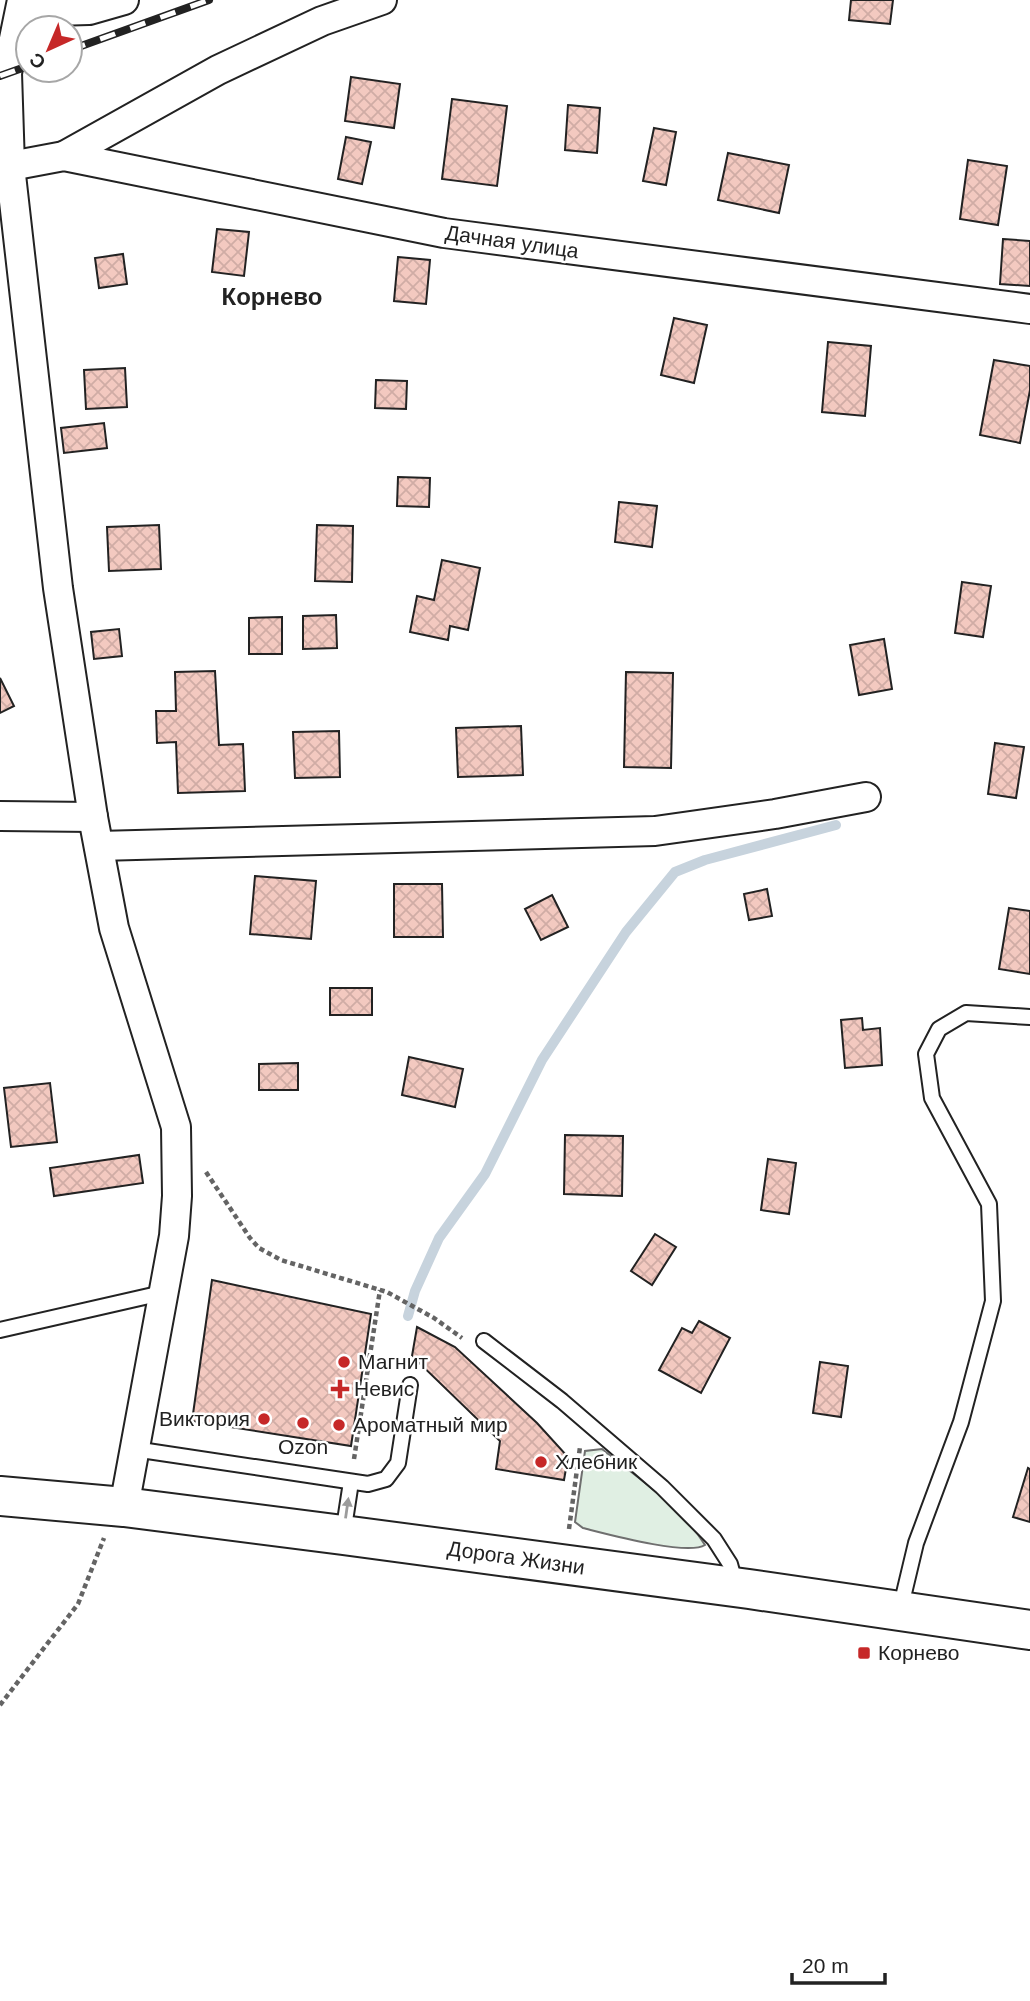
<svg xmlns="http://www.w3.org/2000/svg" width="1030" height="2001" font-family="Helvetica,sans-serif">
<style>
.grass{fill:#e0efe3;stroke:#6f6f6f;stroke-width:2}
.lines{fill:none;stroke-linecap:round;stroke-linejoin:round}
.stream{stroke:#c7d3dd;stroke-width:10}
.building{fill:url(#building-cross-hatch);stroke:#222;stroke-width:2}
.lane-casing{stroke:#222;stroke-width:18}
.street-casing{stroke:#222;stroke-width:32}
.secondary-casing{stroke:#222;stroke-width:42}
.path{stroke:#646464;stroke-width:4.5;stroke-dasharray:5 3.5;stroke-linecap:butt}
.lane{stroke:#fff;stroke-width:14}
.street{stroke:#fff;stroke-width:28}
.secondary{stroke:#fff;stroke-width:38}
.rail-casing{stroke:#222;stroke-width:8}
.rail{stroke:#fff;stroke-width:5;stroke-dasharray:16;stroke-linecap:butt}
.oneway{fill:#9c9c9c}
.poi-dot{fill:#c62828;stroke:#fff;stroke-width:2.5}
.labels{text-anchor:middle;stroke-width:5;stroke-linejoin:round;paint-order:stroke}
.street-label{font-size:21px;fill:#222;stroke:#fff}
.poi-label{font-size:21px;fill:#222;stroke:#fff;text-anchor:start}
.quarter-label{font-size:24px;font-weight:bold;fill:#222;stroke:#fff}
</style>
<defs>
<pattern id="building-cross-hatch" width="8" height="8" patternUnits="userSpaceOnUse" patternTransform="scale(1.75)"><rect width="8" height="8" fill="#f3c9c0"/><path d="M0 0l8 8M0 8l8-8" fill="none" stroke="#d0aca5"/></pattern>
</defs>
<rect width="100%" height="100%" fill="#fff"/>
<path class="grass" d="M 602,1449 C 638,1478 681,1506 705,1545 C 687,1556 607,1534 583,1528 L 575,1522 L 585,1451 Z"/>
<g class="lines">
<path class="stream" d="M 408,1316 L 415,1291 L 439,1238 L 485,1174 L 542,1060 L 626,932 L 675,872 L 705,860 L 836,825"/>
</g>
<g class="building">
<path d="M 851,0 L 893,0 L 890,24 L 849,20 Z"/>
<path d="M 351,77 L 400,84 L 394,128 L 345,121 Z"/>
<path d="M 452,99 L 507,106 L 497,186 L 442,179 Z"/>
<path d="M 568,105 L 600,108 L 597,153 L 565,150 Z"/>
<path d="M 654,128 L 676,132 L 666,185 L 643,181 Z"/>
<path d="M 346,137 L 371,142 L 362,184 L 338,179 Z"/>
<path d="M 728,153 L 789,165 L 779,213 L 718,200 Z"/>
<path d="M 968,160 L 1007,166 L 998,225 L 960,219 Z"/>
<path d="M 217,229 L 249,232 L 244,276 L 212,272 Z"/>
<path d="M 1003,239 L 1030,241 L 1030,286 L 1000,284 Z"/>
<path d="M 123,254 L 127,284 L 99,288 L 95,258 Z"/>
<path d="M 398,257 L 430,260 L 426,304 L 394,301 Z"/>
<path d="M 674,318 L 707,325 L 694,383 L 661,375 Z"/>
<path d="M 828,342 L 871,346 L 865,416 L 822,412 Z"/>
<path d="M 994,360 L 1030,366 L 1030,390 L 1020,443 L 980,435 Z"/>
<path d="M 125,368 L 127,407 L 86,409 L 84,370 Z"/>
<path d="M 376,380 L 407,381 L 406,409 L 375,408 Z"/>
<path d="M 104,423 L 107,448 L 64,453 L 61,428 Z"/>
<path d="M 398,477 L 430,478 L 429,507 L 397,506 Z"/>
<path d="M 619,502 L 657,506 L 652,547 L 615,542 Z"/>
<path d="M 159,525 L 161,569 L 109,571 L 107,527 Z"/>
<path d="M 317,525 L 353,526 L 352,582 L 315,581 Z"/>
<path d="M 442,560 L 480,568 L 468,630 L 450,626 L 448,640 L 410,632 L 417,596 L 434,600 Z"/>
<path d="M 962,582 L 991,586 L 983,637 L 955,633 Z"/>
<path d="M 336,615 L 337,648 L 303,649 L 303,616 Z"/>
<path d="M 282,617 L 282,654 L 249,654 L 249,618 Z"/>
<path d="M 119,629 L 122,656 L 94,659 L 91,632 Z"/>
<path d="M 884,639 L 892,689 L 859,695 L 850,645 Z"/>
<path d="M 215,671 L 219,745 L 243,744 L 245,791 L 178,793 L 176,742 L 157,743 L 156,711 L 176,711 L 175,672 Z"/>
<path d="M 626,672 L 673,673 L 671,768 L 624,767 Z"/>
<path d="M 0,678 L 14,706 L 0,713 Z"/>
<path d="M 521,726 L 523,775 L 458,777 L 456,728 Z"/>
<path d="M 339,731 L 340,777 L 295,778 L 293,732 Z"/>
<path d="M 995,743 L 1024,747 L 1016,798 L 988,794 Z"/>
<path d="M 255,876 L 316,881 L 311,939 L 250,934 Z"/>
<path d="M 394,884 L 442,884 L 443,937 L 394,937 Z"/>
<path d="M 767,889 L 772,916 L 749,920 L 744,894 Z"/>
<path d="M 552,895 L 568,927 L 541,940 L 525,909 Z"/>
<path d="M 1009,908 L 1030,911 L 1030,974 L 999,969 Z"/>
<rect x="330" y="988" width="42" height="27"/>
<path d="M 862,1018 L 863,1030 L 880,1028 L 882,1065 L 845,1068 L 841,1020 Z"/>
<path d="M 409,1057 L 463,1069 L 455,1107 L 402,1095 Z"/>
<path d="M 298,1063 L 298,1090 L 259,1090 L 259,1064 Z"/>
<path d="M 50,1083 L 57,1142 L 11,1147 L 4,1088 Z"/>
<path d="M 565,1135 L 623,1136 L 622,1196 L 564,1194 Z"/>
<path d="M 139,1155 L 143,1183 L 54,1196 L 50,1168 Z"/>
<path d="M 768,1159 L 796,1163 L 789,1214 L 761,1210 Z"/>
<path d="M 655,1234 L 676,1247 L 652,1285 L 631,1271 Z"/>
<path d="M 212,1280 L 371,1314 L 351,1446 L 192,1421 Z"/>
<path d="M 699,1321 L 730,1338 L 701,1393 L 659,1370 L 682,1328 L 692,1333 Z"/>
<path d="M 417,1327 L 455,1347 L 537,1423 L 568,1457 L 564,1480 L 496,1469 L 500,1441 L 412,1356 Z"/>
<path d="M 820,1362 L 848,1366 L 841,1417 L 813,1413 Z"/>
<path d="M 1028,1468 L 1030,1469 L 1030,1522 L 1013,1517 Z"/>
</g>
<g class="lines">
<g class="lane-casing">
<g id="lane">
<path d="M 0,1330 L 162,1293"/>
<path d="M 484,1341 L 562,1401 L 662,1487 L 714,1539 L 730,1564 L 736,1586"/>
<path d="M 134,1449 L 368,1484 L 386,1479 L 398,1463 L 410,1385"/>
<path d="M 343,1534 L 351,1482"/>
<path d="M 900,1610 L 916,1543 L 961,1422 L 993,1301 L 989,1204 L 932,1098 L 926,1054 L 939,1029 L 966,1013 L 1030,1017"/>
</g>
</g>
<g class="street-casing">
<g id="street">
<path d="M 22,0 L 7,73 L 10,166 L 58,588 L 93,817 L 114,928 L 176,1127 L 177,1196 L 174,1236 L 124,1507"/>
<path d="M 21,12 L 89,10 L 124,0"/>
<path d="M 64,156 L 218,70 L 322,21 L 382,0"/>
<path d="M 0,168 L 64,156 L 444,233 L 1030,309"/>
<path d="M 0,816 L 93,817"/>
<path d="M 99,846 L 655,831 L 775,814 L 866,797"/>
</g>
</g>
<g class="secondary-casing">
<path id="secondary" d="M 0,1496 L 124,1507 L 343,1535 L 749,1589 L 1030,1630"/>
</g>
<g class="path">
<path d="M 206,1172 L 250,1238 L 259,1248 L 281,1260 L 387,1292 L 434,1318 L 462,1338"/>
<path d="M 354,1459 L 380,1290"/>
<path d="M 569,1529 L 580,1447"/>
<path d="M 0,1705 L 78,1604 L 104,1538"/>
</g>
<use href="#lane" class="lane"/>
<use href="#street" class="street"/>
<use href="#secondary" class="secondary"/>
<g class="rail-casing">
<g id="rail">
<path d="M 70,50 L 209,0"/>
<path d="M 0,76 L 28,66"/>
</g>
</g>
<use href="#rail" class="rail"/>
</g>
<defs><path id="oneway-solid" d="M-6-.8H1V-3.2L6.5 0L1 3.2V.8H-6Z" transform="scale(1.75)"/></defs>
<use class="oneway" href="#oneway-solid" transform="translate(347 1508) rotate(-82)"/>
<g class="poi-dot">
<circle cx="344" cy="1362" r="7"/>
<path d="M336.5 1378.5h7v7h7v7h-7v7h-7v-7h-7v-7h7z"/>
<circle cx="264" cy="1419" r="7"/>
<circle cx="303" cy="1423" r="7"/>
<circle cx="339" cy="1425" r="7"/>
<circle cx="541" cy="1462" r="7"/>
<rect x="857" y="1646" width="14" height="14" rx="3.5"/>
</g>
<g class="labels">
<g class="street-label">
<text transform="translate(512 242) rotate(8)" y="7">Дачная улица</text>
<text transform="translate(516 1558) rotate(8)" y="7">Дорога Жизни</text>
</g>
<g class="poi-label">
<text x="358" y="1369">Магнит</text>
<text x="354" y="1396">Невис</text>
<text x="250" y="1426" text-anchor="end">Виктория</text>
<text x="353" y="1432">Ароматный мир</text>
<text x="303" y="1454" text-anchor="middle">Ozon</text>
<text x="555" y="1469">Хлебник</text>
<text x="878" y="1660">Корнево</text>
</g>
<g class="quarter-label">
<text x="272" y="305">Корнево</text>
</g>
</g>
<g transform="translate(49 49) rotate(224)"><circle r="33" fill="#ffffff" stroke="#a7a7a7" stroke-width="2"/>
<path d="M0-5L12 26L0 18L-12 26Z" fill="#c62828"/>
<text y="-10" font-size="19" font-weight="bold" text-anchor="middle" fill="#222222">С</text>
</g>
<path d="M792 1973v10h93v-10" fill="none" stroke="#222222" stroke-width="3.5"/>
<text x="802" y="1973" font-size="21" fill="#222222" stroke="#ffffff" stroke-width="5" paint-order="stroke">20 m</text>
</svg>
